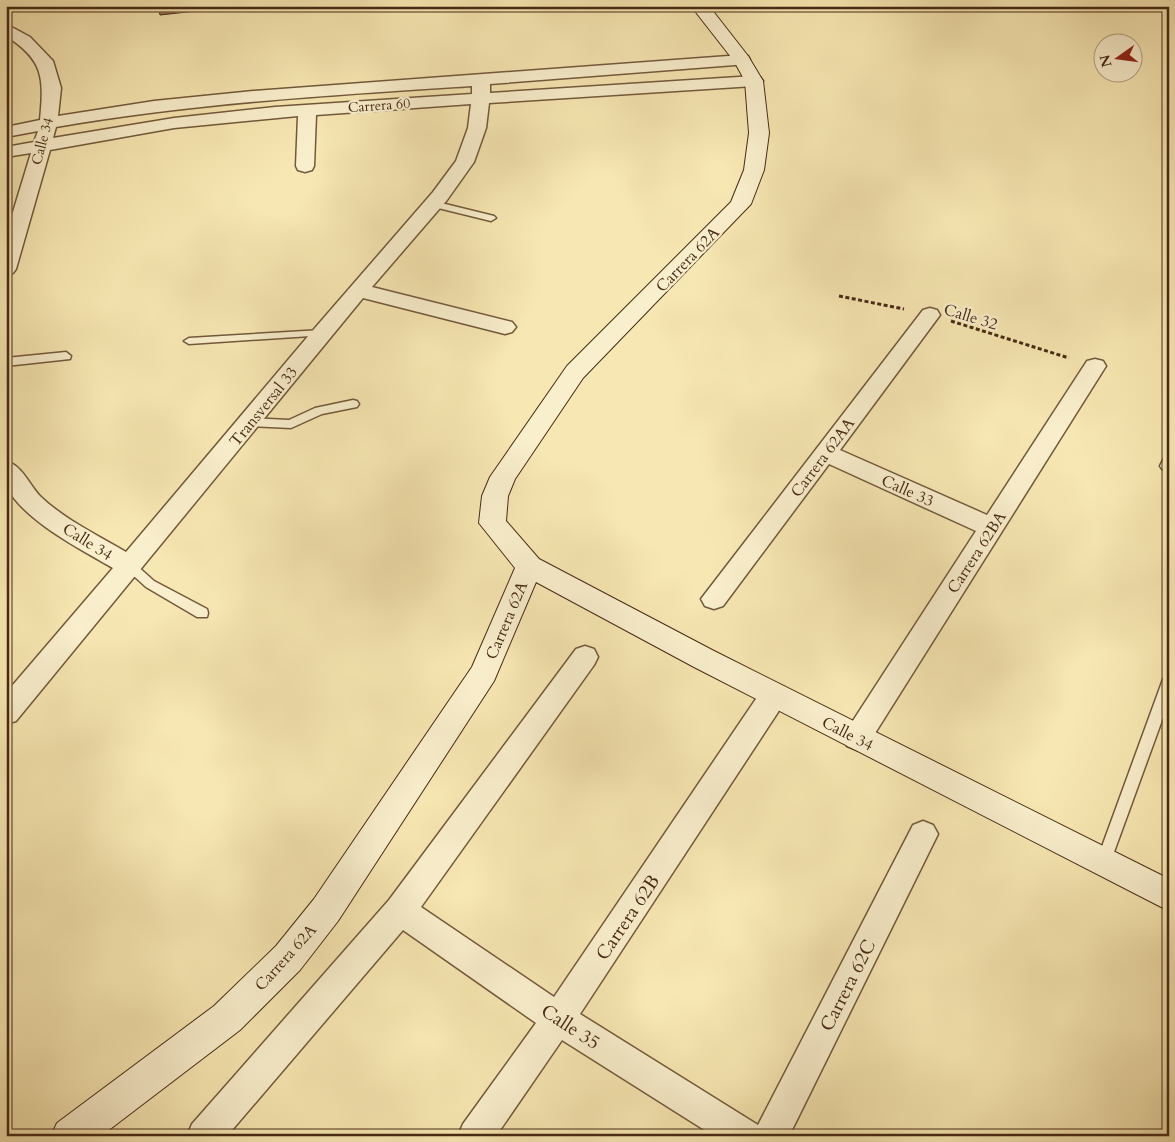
<svg xmlns="http://www.w3.org/2000/svg" width="1175" height="1142" font-family="Cardo,serif">
<style>
.lines{fill:none;stroke-linecap:round;stroke-linejoin:round}
.lane-casing{stroke:#72593c;stroke-width:3}
.street-casing{stroke:#72593c;stroke-width:3}
.secondary-casing{stroke:#462a15;stroke-width:2}
.path{stroke:#462a15;stroke-width:3;stroke-dasharray:4 2.5;stroke-linecap:butt}
.lane{fill:#faefcd;fill-rule:evenodd}
.street{fill:#faefcd;fill-rule:evenodd}
.secondary{fill:#faefcd;fill-rule:evenodd}
.shaded-wall{fill:#9c6b4a;stroke:#462a15}
.labels{text-anchor:middle;stroke-width:4.5;stroke-linejoin:round;paint-order:stroke}
.far-street-label{font-size:14px;fill:#462a15;stroke:#faefcd}
.street-label{font-size:16px;fill:#462a15;stroke:#faefcd}
.near-street-label{font-size:19px;fill:#462a15;stroke:#faefcd}
</style>
<rect width="100%" height="100%" fill="#f7e7b2"/>
<filter id="stains"><feTurbulence type="fractalNoise" baseFrequency=".004" numOctaves="4"/><feColorMatrix values="0 0 0 0 .2 0 0 0 0 .09 0 0 0 0 .02 0 0 0 .5 -.17"/></filter>
<radialGradient id="worn" r=".72"><stop offset=".6" stop-color="#630" stop-opacity="0"/><stop offset="1" stop-color="#630" stop-opacity=".3"/></radialGradient>
<g class="lines">
<g class="lane-casing">
<g id="lane">
<path d="M 433,201 L 494,216 L 496,218 L 491,221 L 430,206 L 430,202 Z"/>
<path d="M 322,330 L 326,331 L 327,333 L 326,335 L 189,344 L 184,341 L 189,338 Z"/>
<path d="M 66,352 L 71,356 L 70,359 L 6,366 L 6,358 Z"/>
<path d="M 353,400 L 357,401 L 359,404 L 357,407 L 322,414 L 291,428 L 250,426 L 244,422 L 250,418 L 289,420 L 315,408 Z"/>
<path d="M 1169,455 L 1169,469 L 1162,469 L 1160,466 L 1165,456 Z"/>
<path d="M 130,561 L 134,563 L 154,581 L 207,609 L 208,613 L 207,617 L 197,617 L 146,587 L 126,569 L 124,566 L 126,563 Z"/>
<path d="M 1169,677 L 1169,701 L 1110,863 L 1108,868 L 1103,870 L 1098,868 L 1096,863 L 1162,682 L 1164,678 Z"/>
</g>
</g>
<g class="street-casing">
<g id="street">
<path d="M 6,24 L 30,37 L 53,61 L 61,88 L 58,116 L 154,101 L 253,91 L 742,55 L 748,56 L 750,60 L 748,64 L 490,84 L 490,93 L 754,76 L 760,77 L 763,81 L 760,85 L 754,86 L 489,103 L 486,128 L 474,162 L 447,200 L 372,287 L 512,322 L 516,327 L 512,332 L 505,334 L 363,298 L 16,721 L 6,724 L 6,693 L 113,568 C 82,550 23,520 7,487 C 4,481 6,468 6,461 C 23,466 29,485 41,497 C 64,519 99,536 126,552 L 315,328 L 433,192 L 456,161 L 468,128 L 471,104 L 316,115 L 314,166 L 312,170 L 305,172 L 298,170 L 296,166 L 298,116 L 174,128 L 50,150 L 16,269 L 13,273 L 6,275 L 6,235 L 31,153 L 6,157 L 6,147 L 34,142 L 38,131 L 6,137 L 6,127 L 40,120 C 44,78 44,60 6,36 ZM 472,86 L 472,94 L 275,107 L 174,118 L 53,138 L 56,127 C 194,103 333,95 472,86 Z"/>
<path d="M 930,308 L 937,310 L 940,315 L 840,450 L 987,515 L 1087,361 L 1095,359 L 1103,361 L 1106,366 L 867,746 L 857,750 L 847,746 L 843,738 L 847,730 L 976,531 L 829,464 L 723,606 L 714,609 L 705,606 L 701,599 L 923,310 Z"/>
<path d="M 585,646 L 594,649 L 598,657 L 594,665 L 421,907 L 554,997 L 764,687 L 774,684 L 784,687 L 788,695 L 784,703 L 580,1014 L 758,1125 L 913,825 L 923,821 L 933,825 L 938,834 L 789,1136 L 714,1136 L 562,1040 L 496,1136 L 458,1136 L 463,1124 L 536,1023 L 403,930 L 227,1136 L 187,1136 L 192,1124 L 389,900 L 576,649 Z"/>
</g>
</g>
<g class="secondary-casing">
<path id="secondary" d="M 691,6 L 709,6 L 748,56 L 763,81 L 769,133 L 764,170 L 751,204 L 583,378 L 515,479 L 508,496 L 506,521 L 539,559 L 714,651 L 1169,879 L 1169,911 L 694,667 L 536,582 L 494,681 L 338,921 L 300,970 L 240,1030 L 101,1136 L 51,1136 L 57,1123 L 214,1006 L 276,946 L 314,899 L 472,667 L 515,568 L 479,523 L 482,496 L 490,477 L 567,366 L 731,202 L 744,170 L 749,133 L 745,81 L 734,61 Z"/>
</g>
<g class="path">
<path d="M 839,296 L 904,309"/>
<path d="M 951,321 L 1069,358"/>
</g>
<use href="#lane" class="lane"/>
<use href="#street" class="street"/>
<use href="#secondary" class="secondary"/>
</g>
<path class="shaded-wall" d="M 158,6 L 241,6 L 160,15 Z"/>
<g class="labels">
<g class="far-street-label">
<text transform="translate(379 105) rotate(-4)" y="5">Carrera 60</text>
<text transform="translate(42 141) rotate(-75)" y="5">Calle 34</text>
</g>
<g class="street-label">
<text transform="translate(687 259) rotate(-46)" y="6">Carrera 62A</text>
<text transform="translate(971 316) rotate(17)" y="6">Calle 32</text>
<text transform="translate(263 406) rotate(-51)" y="6">Transversal 33</text>
<text transform="translate(822 457) rotate(-53)" y="6">Carrera 62AA</text>
<text transform="translate(908 490) rotate(24)" y="6">Calle 33</text>
<text transform="translate(88 541) rotate(32)" y="6">Calle 34</text>
<text transform="translate(976 552) rotate(-57)" y="6">Carrera 62BA</text>
<text transform="translate(506 620) rotate(-67)" y="6">Carrera 62A</text>
<text transform="translate(848 733) rotate(27)" y="6">Calle 34</text>
<text transform="translate(285 957) rotate(-48)" y="6">Carrera 62A</text>
</g>
<g class="near-street-label">
<text transform="translate(627 917) rotate(-56)" y="7">Carrera 62B</text>
<text transform="translate(847 985) rotate(-63)" y="7">Carrera 62C</text>
<text transform="translate(571 1026) rotate(33)" y="7">Calle 35</text>
</g>
</g>
<rect width="1175" height="1142" fill="none" stroke="#f7e7b2" stroke-width="25"/>
<rect x="8" y="8" width="1160" height="1127" fill="none" stroke="#462a15" stroke-width="2.5"/>
<rect x="12" y="12" width="1150" height="1117" fill="none" stroke="#462a15"/>
<g transform="translate(1118 58) rotate(256)"><circle r="24" fill="#faefcd" stroke="#b2a083"/>
<path d="M0-4L9 19L0 12L-9 19Z" fill="#8f2418"/>
<text y="-8" font-size="14" font-weight="bold" text-anchor="middle" fill="#462a15">N</text>
</g>
<rect width="100%" height="100%" filter="url(#stains)"/>
<rect width="100%" height="100%" fill="url(#worn)"/>
</svg>
